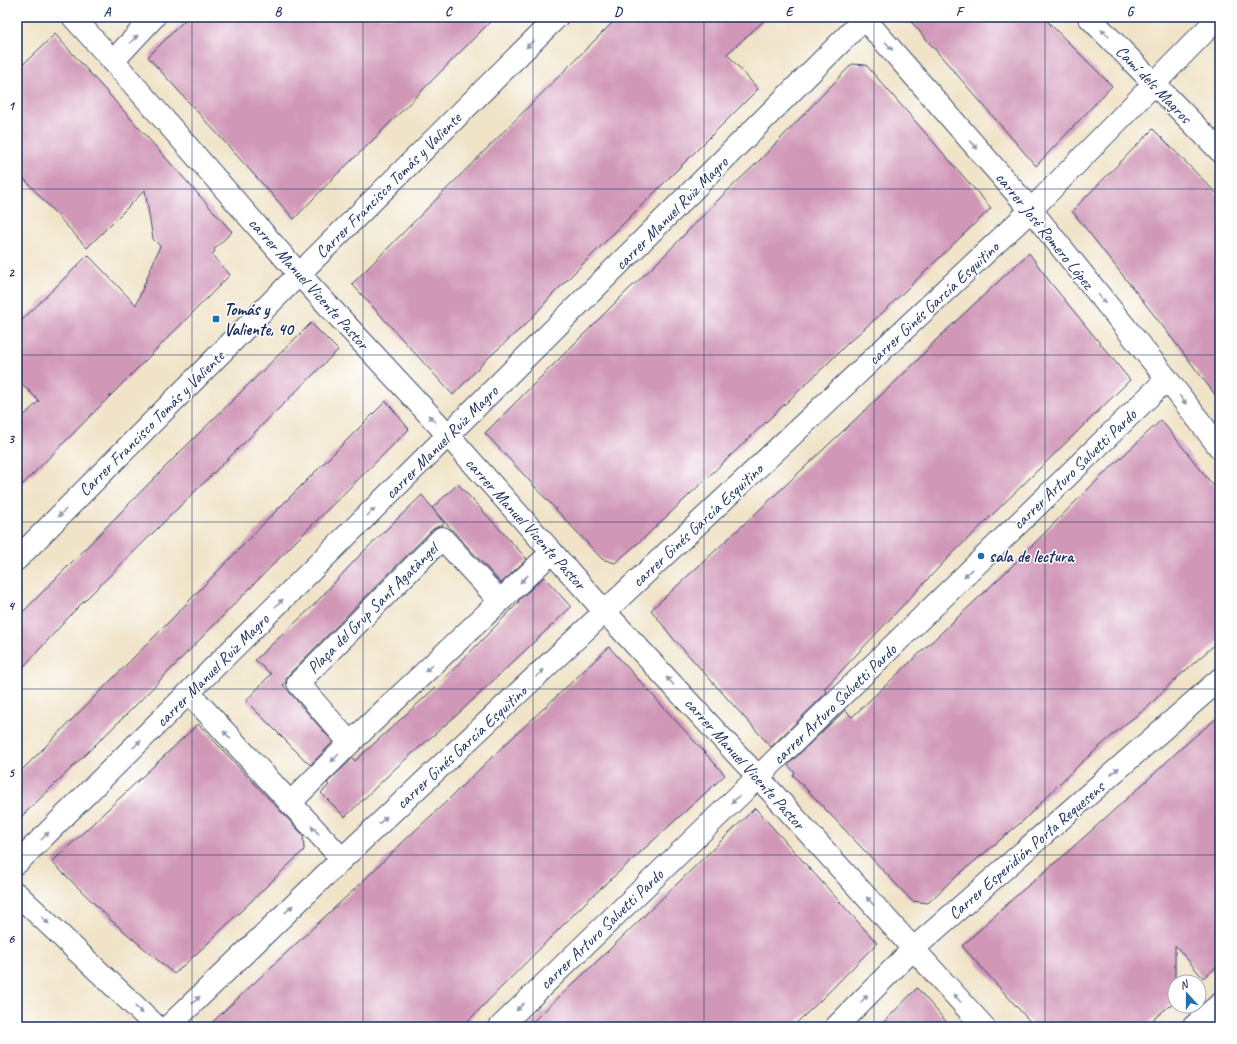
<svg xmlns="http://www.w3.org/2000/svg" width="1237" height="1044" font-family="Caveat,sans-serif">
<style>
.building{fill:#d097b7}
.lines{fill:none;stroke-linecap:round;stroke-linejoin:round}
.street-casing{stroke:#3b4a6e;stroke-width:24}
.street{stroke:#fff;stroke-width:22}
.oneway{fill:#8d97ae}
.grid{fill:none;stroke:#1b2f5e;stroke-width:1;stroke-opacity:0.55}
.poi-dot{fill:#1f6fb2;stroke:#fff;stroke-width:1.5}
.labels{text-anchor:middle;stroke-width:3;stroke-linejoin:round;paint-order:stroke}
.street-label{font-size:17px;fill:#1b2f5e;stroke:#fff}
.poi-label{font-size:17px;font-weight:bold;fill:#1b2f5e;stroke:#fff;text-anchor:start}
.neatline{fill:none;stroke:#1b2f5e;stroke-width:1.5}
.grid-label{font-size:13px;text-anchor:middle;font-weight:bold;fill:#1b2f5e}
</style>
<rect width="100%" height="100%" fill="#fff"/>
<filter id="ink" filterUnits="userSpaceOnUse"><feTurbulence type="fractalNoise" baseFrequency=".025" numOctaves="2"/><feDisplacementMap in="SourceGraphic" scale="8" xChannelSelector="R" yChannelSelector="G"/><feConvolveMatrix kernelMatrix="1 2 1 2 8 2 1 2 1" color-interpolation-filters="sRGB"/></filter>
<filter id="wash" filterUnits="userSpaceOnUse"><feTurbulence type="fractalNoise" baseFrequency=".012" numOctaves="4" result="noise"/><feDisplacementMap in="SourceGraphic" scale="16" xChannelSelector="R" yChannelSelector="G"/><feGaussianBlur stdDeviation="0.9" result="paint"/><feColorMatrix in="noise" values="0 0 0 0 0 0 0 0 0 0 0 0 0 0 0 0 0 1.4 0 .05"/><feComposite in="paint" operator="in"/></filter>
<g filter="url(#wash)">
<rect width="100%" height="100%" fill="#f0e3c7"/>
<g id="blocks">
<g class="building">
<path d="M 188,17 L 495,17 L 370,143 L 333,178 L 294,219 L 148,57 Z"/>
<path d="M 618,17 L 768,17 L 727,54 L 758,89 L 552,295 L 530,320 L 487,359 L 453,395 L 352,284 Z"/>
<path d="M 907,17 L 1043,17 L 1112,86 L 1036,166 Z"/>
<path d="M 55,34 L 232,232 L 214,249 L 215,251 L 212,255 L 230,275 L 17,490 L 17,422 L 39,401 L 17,379 L 17,325 L 88,255 L 136,305 L 160,246 L 153,239 L 145,190 L 87,248 L 17,171 L 17,70 Z"/>
<path d="M 852,64 L 866,65 L 991,208 L 880,315 L 849,342 L 827,364 L 645,537 L 615,563 L 602,559 L 485,433 L 629,289 L 652,268 L 722,196 L 758,162 Z"/>
<path d="M 1153,129 L 1220,197 L 1220,401 L 1161,324 L 1072,211 Z"/>
<path d="M 1029,253 L 1050,282 L 1130,380 L 943,563 L 824,689 L 827,692 L 771,747 L 672,637 L 651,610 L 755,514 L 914,364 L 937,339 Z"/>
<path d="M 311,323 L 338,350 L 77,608 L 17,674 L 17,618 L 177,455 Z"/>
<path d="M 386,401 L 409,429 L 297,540 L 131,710 L 17,821 L 17,775 L 161,630 L 272,515 Z"/>
<path d="M 1161,420 L 1220,494 L 1220,640 L 1168,686 L 1148,707 L 1124,725 L 1080,764 L 1059,784 L 1025,819 L 951,881 L 928,903 L 912,901 L 793,775 L 795,773 L 788,765 L 845,710 L 852,717 L 1010,568 L 1085,492 Z"/>
<path d="M 458,484 L 527,559 L 501,583 L 432,508 Z"/>
<path d="M 422,495 L 444,523 L 442,526 L 439,526 L 433,529 L 289,674 L 286,679 L 286,682 L 283,685 L 333,742 L 310,765 L 246,701 L 271,674 L 255,660 L 311,608 L 358,557 Z"/>
<path d="M 544,577 L 571,607 L 459,713 L 398,766 L 345,817 L 321,793 L 329,785 L 327,783 L 353,758 L 355,761 L 436,687 L 519,602 L 518,601 Z"/>
<path d="M 609,647 L 725,775 L 587,901 L 462,1027 L 207,1027 L 361,883 L 404,841 L 448,800 L 494,755 Z"/>
<path d="M 1220,715 L 1220,964 L 1203,978 L 1175,945 L 1175,1001 L 1144,1027 L 1035,1027 L 962,946 L 1016,896 L 1062,857 L 1154,774 L 1178,751 Z"/>
<path d="M 198,724 L 303,835 L 304,850 L 207,944 L 174,974 L 112,921 L 52,862 Z"/>
<path d="M 755,808 L 877,943 L 821,1000 L 792,1027 L 527,1027 L 608,951 Z"/>
<path d="M 917,988 L 951,1027 L 879,1027 Z"/>
</g>
</g>
</g>
<g filter="url(#ink)">
<use href="#blocks" fill-opacity="0" stroke="#3b4a6e" stroke-width="1"/>
<g class="lines">
<g class="street-casing">
<g id="street">
<path d="M 73,17 L 113,61 L 299,274 L 448,435 L 605,612 L 758,777 L 984,1027"/>
<path d="M 863,17 L 1031,210 L 1167,379 L 1220,448"/>
<path d="M 1089,17 L 1220,151"/>
<path d="M 113,61 L 154,17"/>
<path d="M 17,559 L 299,274 L 557,17"/>
<path d="M 189,693 L 342,859"/>
<path d="M 350,743 L 298,683 L 442,538 L 500,601"/>
<path d="M 290,803 L 350,743 L 552,552"/>
<path d="M 17,863 L 448,435 L 865,18"/>
<path d="M 17,894 L 157,1027"/>
<path d="M 168,1027 L 342,859 L 1031,210 L 1219,17"/>
<path d="M 500,1027 L 758,777 L 1167,379"/>
<path d="M 836,1027 L 913,949 L 1220,679"/>
<path d="M 1193,1027 L 1220,1004"/>
</g>
</g>
<use href="#street" class="street"/>
</g>
<defs><path id="oneway-solid" d="M-6-.8H1V-3.2L6.5 0L1 3.2V.8H-6Z"/></defs>
<g class="oneway">
<use href="#oneway-solid" transform="translate(1105 33) rotate(-134)"/>
<use href="#oneway-solid" transform="translate(134 39) rotate(-46)"/>
<use href="#oneway-solid" transform="translate(530 44) rotate(135)"/>
<use href="#oneway-solid" transform="translate(889 46) rotate(49)"/>
<use href="#oneway-solid" transform="translate(974 145) rotate(49)"/>
<use href="#oneway-solid" transform="translate(1102 299) rotate(51)"/>
<use href="#oneway-solid" transform="translate(1183 400) rotate(52)"/>
<use href="#oneway-solid" transform="translate(432 419) rotate(-133)"/>
<use href="#oneway-solid" transform="translate(371 512) rotate(-45)"/>
<use href="#oneway-solid" transform="translate(62 513) rotate(135)"/>
<use href="#oneway-solid" transform="translate(968 573) rotate(136)"/>
<use href="#oneway-solid" transform="translate(524 579) rotate(136)"/>
<use href="#oneway-solid" transform="translate(279 603) rotate(-45)"/>
<use href="#oneway-solid" transform="translate(429 668) rotate(137)"/>
<use href="#oneway-solid" transform="translate(540 673) rotate(-43)"/>
<use href="#oneway-solid" transform="translate(670 681) rotate(-133)"/>
<use href="#oneway-solid" transform="translate(227 735) rotate(-133)"/>
<use href="#oneway-solid" transform="translate(137 744) rotate(-45)"/>
<use href="#oneway-solid" transform="translate(335 758) rotate(135)"/>
<use href="#oneway-solid" transform="translate(1115 771) rotate(-41)"/>
<use href="#oneway-solid" transform="translate(735 800) rotate(136)"/>
<use href="#oneway-solid" transform="translate(383 820) rotate(-43)"/>
<use href="#oneway-solid" transform="translate(315 830) rotate(-133)"/>
<use href="#oneway-solid" transform="translate(45 836) rotate(-45)"/>
<use href="#oneway-solid" transform="translate(870 901) rotate(-132)"/>
<use href="#oneway-solid" transform="translate(289 909) rotate(-44)"/>
<use href="#oneway-solid" transform="translate(45 920) rotate(44)"/>
<use href="#oneway-solid" transform="translate(957 998) rotate(-132)"/>
<use href="#oneway-solid" transform="translate(864 999) rotate(-45)"/>
<use href="#oneway-solid" transform="translate(196 1000) rotate(-44)"/>
<use href="#oneway-solid" transform="translate(520 1007) rotate(136)"/>
<use href="#oneway-solid" transform="translate(139 1010) rotate(44)"/>
</g>
</g>
<path class="grid" d="M 192,17 L 192,1027M 363,17 L 363,1027M 533,17 L 533,1027M 704,17 L 704,1027M 874,17 L 874,1027M 1045,17 L 1045,1027M 17,189 L 1220,189M 17,355 L 1220,355M 17,522 L 1220,522M 17,689 L 1220,689M 17,855 L 1220,855"/>
<g class="poi-dot">
<rect x="212" y="315" width="8" height="8" rx="2"/>
<circle cx="981" cy="556" r="4"/>
</g>
<g class="labels">
<g class="street-label">
<text transform="translate(1154 84) rotate(46)" y="6">Camí dels Magros</text>
<text transform="translate(388 185) rotate(-45)" y="6">Carrer Francisco Tomás y Valiente</text>
<text transform="translate(671 213) rotate(-45)" y="6">carrer Manuel Ruiz Magro</text>
<text transform="translate(1045 230) rotate(51)" y="6">carrer José Romero López</text>
<text transform="translate(309 283) rotate(48)" y="6">carrer Manuel Vicente Pastor</text>
<text transform="translate(933 303) rotate(-43)" y="6">carrer Ginés García Esquitino</text>
<text transform="translate(151 423) rotate(-45)" y="6">Carrer Francisco Tomás y Valiente</text>
<text transform="translate(441 442) rotate(-45)" y="6">carrer Manuel Ruiz Magro</text>
<text transform="translate(1074 469) rotate(-44)" y="6">carrer Arturo Salvetti Pardo</text>
<text transform="translate(526 523) rotate(48)" y="6">carrer Manuel Vicente Pastor</text>
<text transform="translate(697 525) rotate(-43)" y="6">carrer Ginés García Esquitino</text>
<text transform="translate(372 608) rotate(-45)" y="6">Plaça del Grup Sant Agatàngel</text>
<text transform="translate(212 670) rotate(-45)" y="6">carrer Manuel Ruiz Magro</text>
<text transform="translate(834 704) rotate(-44)" y="6">carrer Arturo Salvetti Pardo</text>
<text transform="translate(461 747) rotate(-43)" y="6">carrer Ginés García Esquitino</text>
<text transform="translate(745 763) rotate(48)" y="6">carrer Manuel Vicente Pastor</text>
<text transform="translate(1026 850) rotate(-41)" y="6">Carrer Esperidión Porta Requesens</text>
<text transform="translate(601 929) rotate(-44)" y="6">carrer Arturo Salvetti Pardo</text>
</g>
<g class="poi-label">
<text x="224" y="315">Tomás y<tspan x="224" dy="20">Valiente, 40</tspan></text>
<text x="989" y="562">sala de lectura</text>
</g>
</g>
<rect width="1237" height="1044" fill="none" stroke="#fff" stroke-width="44"/>
<g transform="translate(1187 994) rotate(339)"><circle r="19" fill="#ffffff" stroke="#a4acbf"/>
<path d="M0-3L7 15L0 10L-7 15Z" fill="#1f6fb2"/>
<text y="-6" font-size="11" font-weight="bold" text-anchor="middle" fill="#1b2f5e">N</text>
</g>
<rect x="22" y="22" width="1193" height="1000" class="neatline"/>
<g class="grid-label">
<text x="107" y="16">A</text>
<text x="278" y="16">B</text>
<text x="448" y="16">C</text>
<text x="618" y="16">D</text>
<text x="789" y="16">E</text>
<text x="959" y="16">F</text>
<text x="1130" y="16">G</text>
<text x="11" y="110">1</text>
<text x="11" y="277">2</text>
<text x="11" y="443">3</text>
<text x="11" y="610">4</text>
<text x="11" y="777">5</text>
<text x="11" y="943">6</text>
</g>
</svg>
